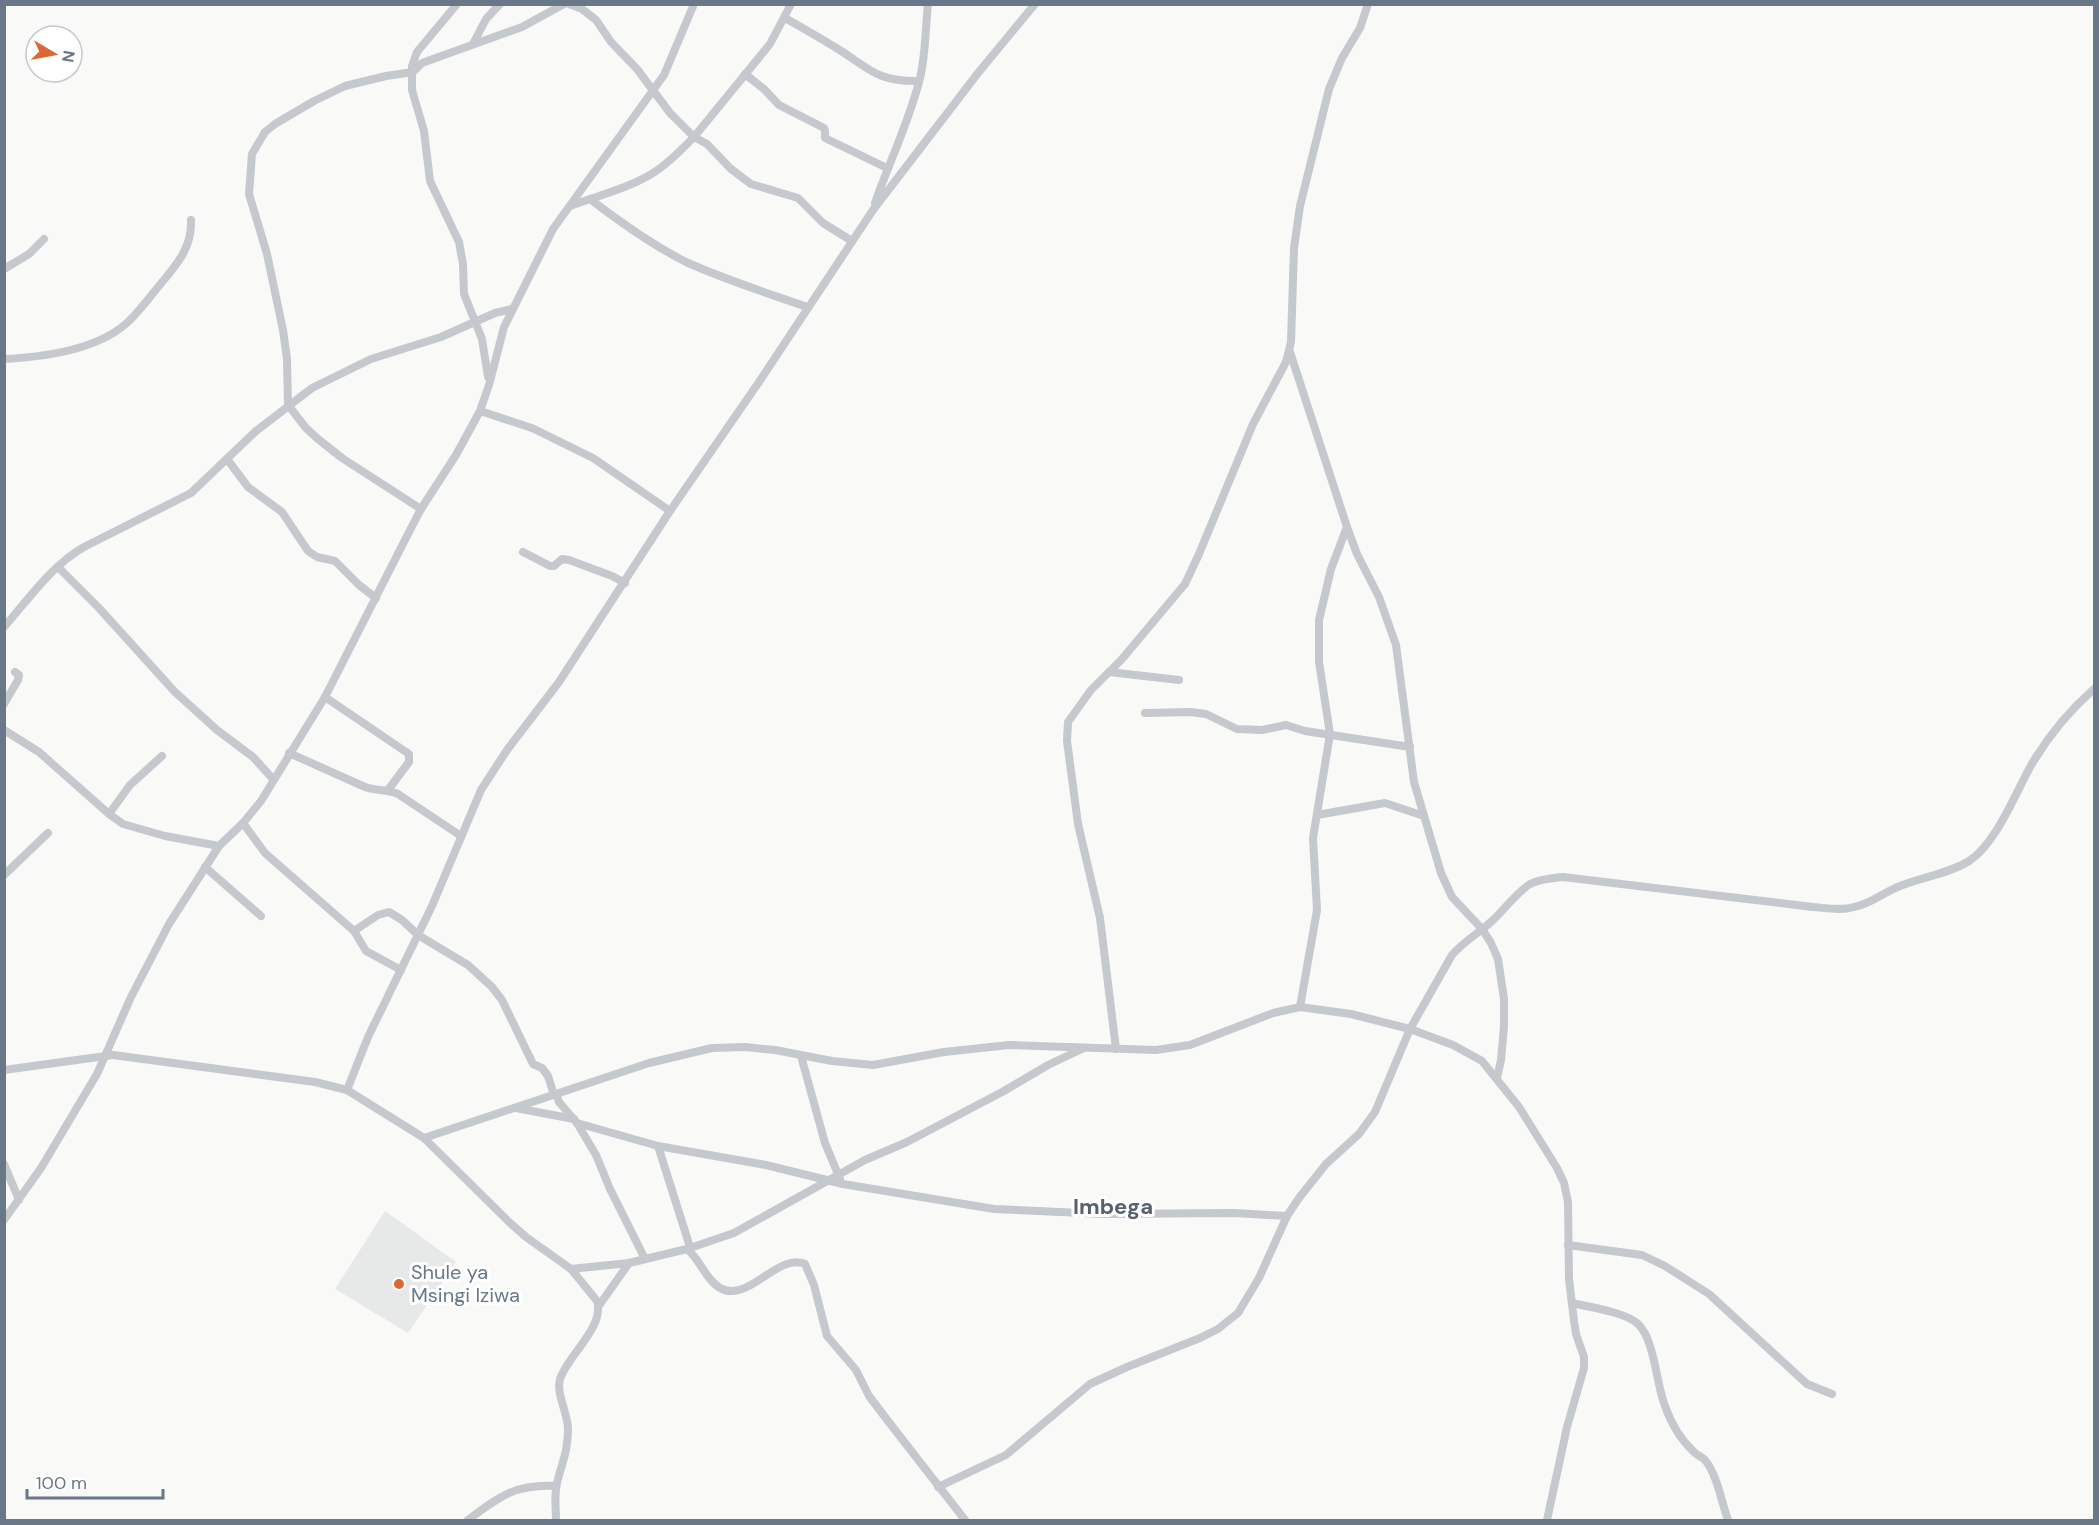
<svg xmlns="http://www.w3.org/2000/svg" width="2099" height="1525" font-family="'DM Sans',sans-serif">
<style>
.built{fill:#e7e8e8}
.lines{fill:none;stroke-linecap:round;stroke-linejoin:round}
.minor{stroke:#c5c8cc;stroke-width:8}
.poi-dot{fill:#da6735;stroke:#fff;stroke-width:2}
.labels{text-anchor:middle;stroke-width:6;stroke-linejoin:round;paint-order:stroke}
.poi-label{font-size:20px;fill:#6a7786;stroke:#fff;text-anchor:start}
.quarter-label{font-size:22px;font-weight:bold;fill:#57616b;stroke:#fff}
</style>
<rect width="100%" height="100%" fill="#f9f9f7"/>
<path class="built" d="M 385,1211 L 456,1262 L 408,1333 L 335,1289 Z"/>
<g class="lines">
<g class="minor">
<path d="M 457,4 L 417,52 L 412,66 L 412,90 L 424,131 L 430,181 L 459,242 L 463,264 L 464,294 L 482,339 L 488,377"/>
<path d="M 569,4 L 582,9 L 596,20 L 611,42 L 637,69 L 670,113 L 694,137 L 707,144 L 731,169 L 751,184 L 798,198 L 823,223 L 852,241"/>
<path d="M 785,18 C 803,28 820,38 838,49 C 870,69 877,82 919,81"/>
<path d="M 473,44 L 486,19 L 500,4"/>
<path d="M 745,74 L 764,89 L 779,105 L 824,128 L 825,131 L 825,138 L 887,168"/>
<path d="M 590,199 C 620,222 652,245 686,262 C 726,280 767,293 807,307"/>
<path d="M 875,203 C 889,163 908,124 919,82 C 926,57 925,30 928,4"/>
<path d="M 570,206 C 597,196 633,187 656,171 C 670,162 683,148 694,137 L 770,44 L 791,4"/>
<path d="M 4,269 L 29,254 L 44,239"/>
<path d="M 1290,352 L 1347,527 L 1357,554 L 1379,597 L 1396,645 L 1414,782 L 1441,873 L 1452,897 L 1482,929 L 1491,943 L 1498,959 L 1504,999 L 1504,1026 L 1501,1060 L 1497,1078"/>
<path d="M 4,359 C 45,357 100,350 130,320 C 142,308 152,294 163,281 C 179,262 192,246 191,220"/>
<path d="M 480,411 L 532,428 L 593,458 L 670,511"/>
<path d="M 227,459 L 248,487 L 282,512 L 308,551 L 317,557 L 335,561 L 359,585 L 376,598"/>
<path d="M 421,509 L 342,458 L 318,439 L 306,428 L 288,405 L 287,359 L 283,330 L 267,254 L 249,194 L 252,154 L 265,132 L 275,124 L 314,101 L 345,86 L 386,76 L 413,72 L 422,63 L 522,27 L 564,4"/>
<path d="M 523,552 L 550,566 L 554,566 L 562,559 L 569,560 L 612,576 L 625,583"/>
<path d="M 58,567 L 98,607 L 175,692 L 217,730 L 253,757 L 273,779"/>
<path d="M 4,627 C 28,600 52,565 84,547 L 191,493 L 256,431 L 312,388 L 371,359 L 441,337 L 495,313 L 512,309"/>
<path d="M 1109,672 L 1179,680"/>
<path d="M 325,697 L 409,754 L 409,762 L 388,790"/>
<path d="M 4,704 L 18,680 L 19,675 L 15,672"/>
<path d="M 1145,713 L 1190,712 L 1206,714 L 1237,729 L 1262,730 L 1286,725 L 1305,731 L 1410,747"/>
<path d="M 4,730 L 39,752 L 109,814 L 123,824 L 165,836 L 219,846"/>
<path d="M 289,753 L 365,787 C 376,791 387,789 398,794 L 461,836"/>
<path d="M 109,814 L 130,785 L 162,756"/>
<path d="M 1317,815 L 1385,803 L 1424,816"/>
<path d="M 243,823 L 265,853 L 354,931 L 366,951 L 401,970"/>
<path d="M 205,867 L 261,916"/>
<path d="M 4,875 L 48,833"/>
<path d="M 354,931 L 378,915 L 389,912 L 402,920 L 418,935 L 468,965 L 492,987 L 502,1000 L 533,1064 L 542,1068 L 548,1076 L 554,1095"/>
<path d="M 1300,1007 L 1317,910 L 1313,838 L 1330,734 L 1319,662 L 1319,620 L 1331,569 L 1347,527"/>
<path d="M 1116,1049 L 1100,918 L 1078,824 L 1067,741 L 1068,722 L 1091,690 L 1122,659 L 1185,584 L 1199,554 L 1253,424 L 1286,362 L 1291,342 L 1294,248 L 1300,206 L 1329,89 L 1342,58 L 1360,28 L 1368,4"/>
<path d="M 801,1056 L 825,1143 L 840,1179"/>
<path d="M 4,1070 L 113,1055 L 315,1082 L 347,1090 L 424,1138 L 509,1222 L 526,1237 L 571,1269 L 597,1301 C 605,1327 568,1355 560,1379 C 556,1395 568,1413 568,1429 C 568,1452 562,1462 557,1483 C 554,1495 556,1509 556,1520"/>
<path d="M 347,1090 L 368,1037 L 432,906 L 481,790 L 507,750 L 559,682 L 670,511 L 759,382 L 873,210 L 978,73 L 1035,4"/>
<path d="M 556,1094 L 559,1102 L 577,1123 L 596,1155 L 610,1189 L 645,1259"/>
<path d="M 516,1108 L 574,1119"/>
<path d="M 577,1123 L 658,1146 L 690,1247"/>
<path d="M 424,1138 L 649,1063 L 712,1048 L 745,1047 L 775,1050 L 832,1061 L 873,1065 L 944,1052 L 1009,1045 L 1156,1050 L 1190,1045 L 1273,1013 L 1300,1007 L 1351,1014 L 1410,1029 L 1453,1045 L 1482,1061 L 1519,1107 L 1557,1168 L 1564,1183 L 1568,1202 L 1569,1279 L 1574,1321 L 1576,1334 L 1584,1357 L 1584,1368 L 1567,1427 L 1547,1520"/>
<path d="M 658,1146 L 766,1165 L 843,1184 L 994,1209 L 1104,1214 L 1234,1213 L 1287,1216"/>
<path d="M 4,1164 L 19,1200"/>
<path d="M 4,1220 L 41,1168 L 97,1074 L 131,997 L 169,924 L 219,846 L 243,823 L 261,801 L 325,697 L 408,534 L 421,509 L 456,455 L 480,411 L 489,385 L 504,327 L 553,229 L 664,75 L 694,4"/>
<path d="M 1568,1245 L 1642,1255 L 1665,1266 L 1709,1294 L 1807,1384 L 1832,1394"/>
<path d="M 687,1249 C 700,1259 705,1279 720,1288 C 748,1304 778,1252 805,1264 L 814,1285 L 827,1336 L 856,1370 L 869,1396 L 888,1421 L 965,1520"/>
<path d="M 571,1269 L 629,1263 L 687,1249 L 734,1233 L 865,1160 L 907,1142 L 1004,1091 L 1048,1065 L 1084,1048"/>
<path d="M 1572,1303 C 1589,1307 1625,1312 1638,1324 C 1655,1340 1656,1384 1665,1406 C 1671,1423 1681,1440 1694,1452 C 1697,1455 1702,1457 1705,1460 C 1717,1474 1722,1504 1728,1520"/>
<path d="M 598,1307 L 629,1263"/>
<path d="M 938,1487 L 1006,1455 L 1090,1384 L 1127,1367 L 1200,1338 L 1218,1329 L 1238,1313 L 1259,1278 L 1287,1216 L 1299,1198 L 1326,1164 L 1359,1134 L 1375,1112 L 1410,1029 L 1452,955 C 1464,941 1479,933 1492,921 C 1505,909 1516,893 1530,884 C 1540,879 1552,878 1563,877 L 1813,907 C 1827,908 1841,911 1854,907 C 1871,904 1884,892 1900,886 C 1922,877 1948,874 1969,861 C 1997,843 2016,791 2033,762 C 2050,734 2070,710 2094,689"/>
<path d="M 468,1520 C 500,1496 515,1484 556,1486"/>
</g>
</g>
<circle class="poi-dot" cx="399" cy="1284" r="6"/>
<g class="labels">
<g class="poi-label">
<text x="411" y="1279">Shule ya<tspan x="411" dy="23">Msingi Iziwa</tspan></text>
</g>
<g class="quarter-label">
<text x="1113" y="1214">Imbega</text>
</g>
</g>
<rect width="2099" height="1525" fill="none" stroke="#6a7786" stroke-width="12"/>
<g transform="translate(54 54) rotate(100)"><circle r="28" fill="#ffffff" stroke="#c3c9cf" stroke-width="1.5"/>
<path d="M0-4.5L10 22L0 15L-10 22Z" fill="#da6735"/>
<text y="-9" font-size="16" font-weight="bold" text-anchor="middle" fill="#6a7786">N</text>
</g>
<path d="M27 1489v9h136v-9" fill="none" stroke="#6a7786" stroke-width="3"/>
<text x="36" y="1489" font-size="18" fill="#6a7786" stroke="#ffffff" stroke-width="4.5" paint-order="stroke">100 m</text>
</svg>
